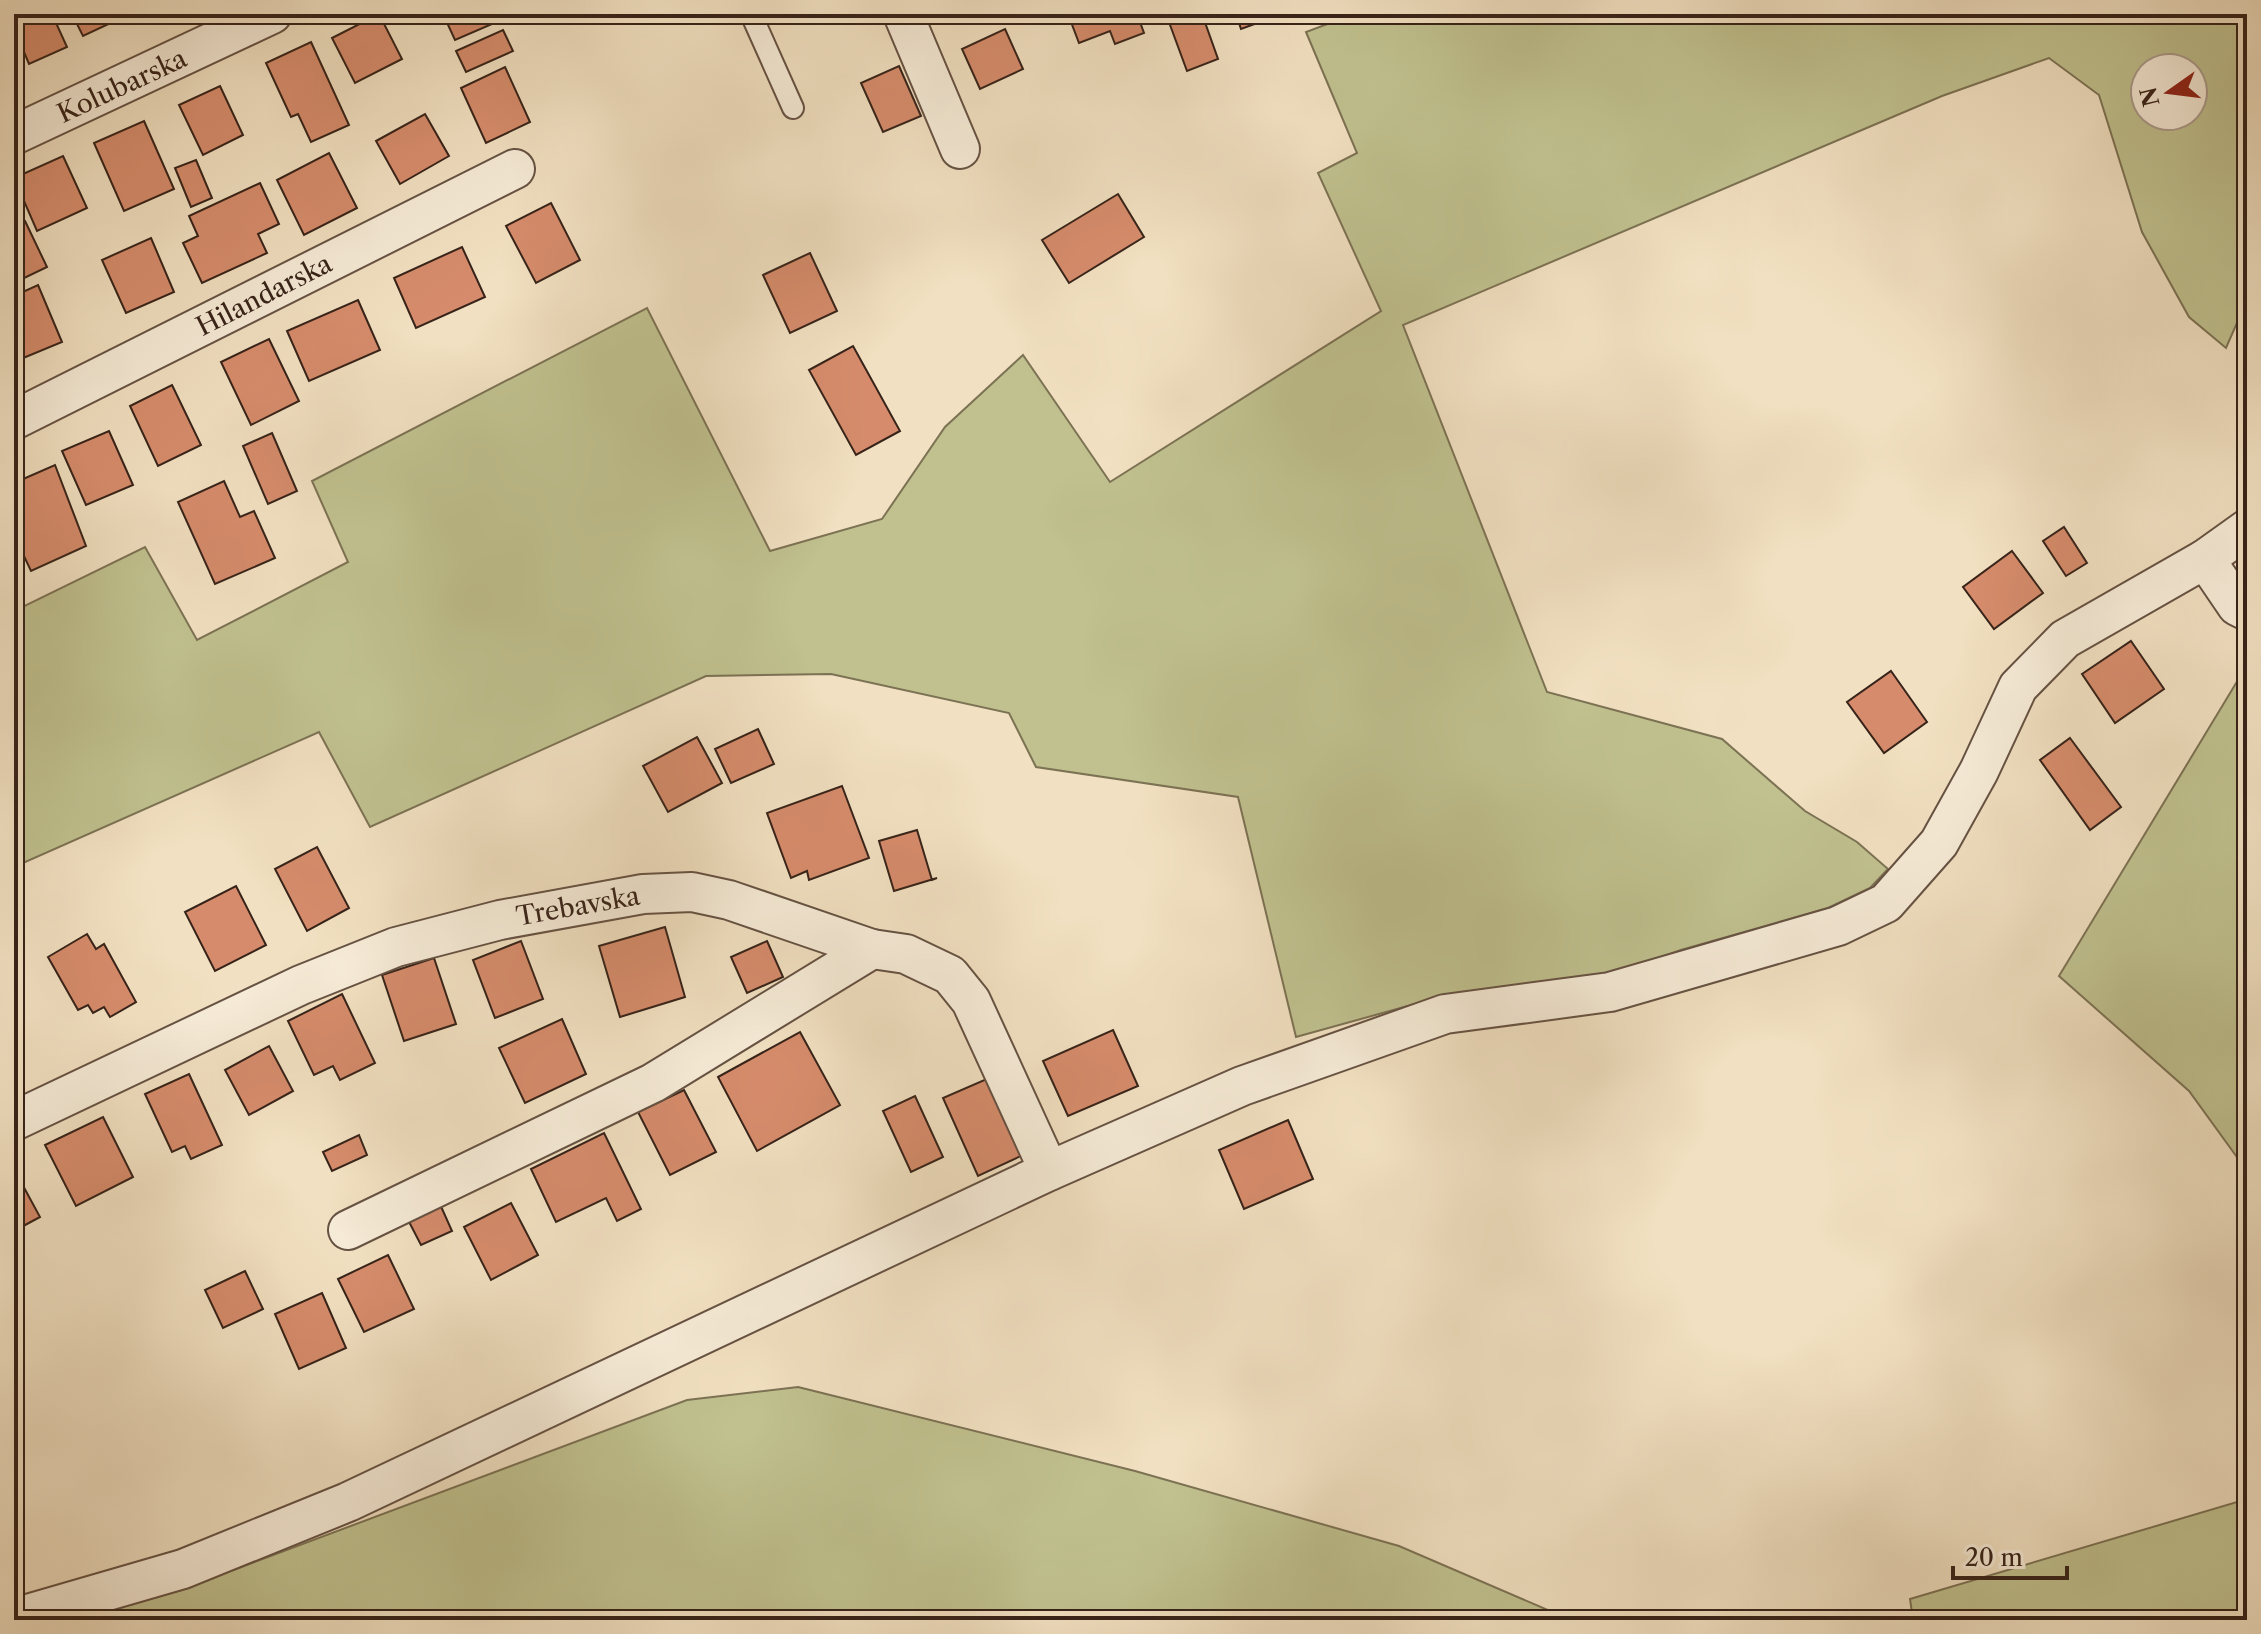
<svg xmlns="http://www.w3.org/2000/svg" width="2261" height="1634" font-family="'Libre Caslon Text',serif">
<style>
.green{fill:#c0c18f;stroke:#7c7254;stroke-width:2;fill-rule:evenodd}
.building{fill:#d68c6c;stroke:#372319;stroke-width:2}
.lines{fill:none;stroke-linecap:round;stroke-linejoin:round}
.lane-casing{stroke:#665243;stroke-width:24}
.street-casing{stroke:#665243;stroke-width:42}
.lane{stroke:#f6ebd7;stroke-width:20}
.street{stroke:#f6ebd7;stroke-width:38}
.labels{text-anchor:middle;stroke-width:7;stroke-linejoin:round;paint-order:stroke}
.street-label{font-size:26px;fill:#372319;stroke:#f6ebd7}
</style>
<rect width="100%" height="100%" fill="#f1e0c1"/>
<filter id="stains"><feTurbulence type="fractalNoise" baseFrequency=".0025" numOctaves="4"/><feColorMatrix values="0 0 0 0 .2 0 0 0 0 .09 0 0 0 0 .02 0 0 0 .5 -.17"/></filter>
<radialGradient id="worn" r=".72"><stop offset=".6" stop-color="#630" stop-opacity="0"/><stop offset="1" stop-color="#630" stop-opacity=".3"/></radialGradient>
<g class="green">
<path d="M 1354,14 L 2247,14 L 2247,300 L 2226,348 L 2189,317 L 2142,232 L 2099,95 L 2049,58 L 1942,96 L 1403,325 L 1547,692 L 1722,739 L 1805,811 L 1857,842 L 1888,869 L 1870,888 L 1828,908 L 1681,950 L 1610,975 L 1440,997 L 1296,1037 L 1238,797 L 1036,767 L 1009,713 L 831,674 L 706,676 L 370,827 L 319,732 L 14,867 L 14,611 L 145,547 L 197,640 L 348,562 L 312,481 L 647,308 L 770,551 L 882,519 L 945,427 L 1023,355 L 1110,482 L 1381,311 L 1318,173 L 1357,153 L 1306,32 ZM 2145,68 L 2193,68 L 2193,116 L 2145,116 Z"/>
<path d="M 2247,665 L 2247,1171 L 2189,1091 L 2059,976 Z"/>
<path d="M 798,1387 L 1135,1471 L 1399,1546 L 1571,1620 L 59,1620 L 236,1569 L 687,1400 Z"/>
<path d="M 2247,1499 L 2247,1620 L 1913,1620 L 1910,1599 Z"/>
</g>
<g class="building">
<path d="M 46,14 L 52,14 L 67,47 L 29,64 L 14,28 Z"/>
<path d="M 72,14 L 114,14 L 117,20 L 83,36 Z"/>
<path d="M 379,14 L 402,59 L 355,83 L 332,38 Z"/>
<path d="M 443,14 L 496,14 L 499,21 L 455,40 Z"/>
<path d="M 1068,14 L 1137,14 L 1144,33 L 1115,44 L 1110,31 L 1079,43 Z"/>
<path d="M 1166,14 L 1202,14 L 1218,59 L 1187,71 Z"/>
<path d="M 1236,14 L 1282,14 L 1241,29 Z"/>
<path d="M 1005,29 L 1023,69 L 980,89 L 962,49 Z"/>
<path d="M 503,30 L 513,51 L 466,72 L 456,51 Z"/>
<path d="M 311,42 L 349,125 L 311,142 L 298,114 L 291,117 L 266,63 Z"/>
<path d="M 899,66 L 921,116 L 883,132 L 861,83 Z"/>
<path d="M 505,67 L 530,122 L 486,143 L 461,88 Z"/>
<path d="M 220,86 L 243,135 L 203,155 L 179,105 Z"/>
<path d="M 425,114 L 449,156 L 400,184 L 376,141 Z"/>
<path d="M 144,121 L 174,189 L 124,211 L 94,143 Z"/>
<path d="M 329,153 L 357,208 L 304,235 L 277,180 Z"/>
<path d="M 63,156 L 87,208 L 37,231 L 14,178 Z"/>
<path d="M 196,160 L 212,198 L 191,207 L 175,168 Z"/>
<path d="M 260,183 L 279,224 L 258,234 L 267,253 L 202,283 L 183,243 L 198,236 L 189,216 Z"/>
<path d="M 1118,194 L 1144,237 L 1069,283 L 1042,240 Z"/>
<path d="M 551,203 L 580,260 L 536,283 L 506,226 Z"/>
<path d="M 25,221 L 47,267 L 14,283 L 14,226 Z"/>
<path d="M 151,238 L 174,292 L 126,313 L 102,260 Z"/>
<path d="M 462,247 L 485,297 L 416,328 L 394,278 Z"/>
<path d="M 810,253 L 837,311 L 790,333 L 763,275 Z"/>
<path d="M 38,285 L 62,342 L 16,361 L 14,296 Z"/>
<path d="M 358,300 L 380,350 L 309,381 L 287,331 Z"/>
<path d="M 269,339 L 299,401 L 251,425 L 221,362 Z"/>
<path d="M 853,346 L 900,431 L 856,455 L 809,370 Z"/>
<path d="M 172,385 L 201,445 L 158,466 L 130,406 Z"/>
<path d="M 109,431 L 133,485 L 86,505 L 62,451 Z"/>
<path d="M 272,433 L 297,491 L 268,504 L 243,446 Z"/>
<path d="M 55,465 L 86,546 L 31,571 L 14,535 L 20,531 L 14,517 L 14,483 Z"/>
<path d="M 224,481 L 240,517 L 254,511 L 275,558 L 215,584 L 178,502 Z"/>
<path d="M 2064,527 L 2087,563 L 2066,576 L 2043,541 Z"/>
<path d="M 2012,551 L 2043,593 L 1994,629 L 1963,587 Z"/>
<path d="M 2131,641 L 2164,689 L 2115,723 L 2082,674 Z"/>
<path d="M 1891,671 L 1927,722 L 1884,753 L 1847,702 Z"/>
<path d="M 758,729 L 774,764 L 731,783 L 715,749 Z"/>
<path d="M 697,737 L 722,783 L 668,812 L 643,766 Z"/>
<path d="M 2070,738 L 2121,807 L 2090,830 L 2040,760 Z"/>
<path d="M 842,786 L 869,858 L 809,880 L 807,871 L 791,878 L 767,813 Z"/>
<path d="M 917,830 L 932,880 L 937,878 L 894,891 L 879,841 Z"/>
<path d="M 317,847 L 349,908 L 307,931 L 275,869 Z"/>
<path d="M 236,886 L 266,945 L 215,971 L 185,912 Z"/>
<path d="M 665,927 L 685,997 L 620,1017 L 599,946 Z"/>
<path d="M 87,934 L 96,949 L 104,944 L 136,1002 L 110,1017 L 104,1007 L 93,1013 L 88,1005 L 78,1010 L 48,957 Z"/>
<path d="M 521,941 L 543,999 L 495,1018 L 473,960 Z"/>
<path d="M 767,941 L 783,977 L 747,993 L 731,957 Z"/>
<path d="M 434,958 L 456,1024 L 404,1041 L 382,975 Z"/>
<path d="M 342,994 L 375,1063 L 340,1080 L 333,1066 L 314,1075 L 288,1021 Z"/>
<path d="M 562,1019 L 586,1074 L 525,1103 L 499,1048 Z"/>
<path d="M 1113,1030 L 1138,1086 L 1068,1116 L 1043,1061 Z"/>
<path d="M 800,1032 L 840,1105 L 757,1151 L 718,1077 Z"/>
<path d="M 269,1046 L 293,1091 L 249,1115 L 225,1070 Z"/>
<path d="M 189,1074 L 222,1145 L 191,1159 L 185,1146 L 172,1152 L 145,1094 Z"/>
<path d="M 989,1078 L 1023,1155 L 978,1176 L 943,1098 Z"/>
<path d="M 684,1090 L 716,1152 L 670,1175 L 638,1112 Z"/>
<path d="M 915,1096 L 943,1157 L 911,1172 L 883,1111 Z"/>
<path d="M 103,1117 L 133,1177 L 76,1206 L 45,1145 Z"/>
<path d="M 1288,1120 L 1313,1179 L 1244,1209 L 1219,1150 Z"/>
<path d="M 604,1133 L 641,1209 L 617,1221 L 606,1198 L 556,1222 L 531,1169 Z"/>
<path d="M 359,1135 L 367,1155 L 332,1171 L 323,1152 Z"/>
<path d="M 14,1169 L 40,1217 L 14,1231 Z"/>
<path d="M 439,1202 L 452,1231 L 421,1245 L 407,1218 Z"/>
<path d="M 511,1203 L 538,1255 L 491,1280 L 464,1227 Z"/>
<path d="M 388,1255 L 414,1309 L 364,1332 L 338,1279 Z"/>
<path d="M 245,1271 L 263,1309 L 223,1328 L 205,1290 Z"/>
<path d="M 322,1293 L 346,1348 L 299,1369 L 275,1314 Z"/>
</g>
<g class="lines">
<g class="lane-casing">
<path id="lane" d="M 751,14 L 793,108"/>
</g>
<g class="street-casing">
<g id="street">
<path d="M 903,14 L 960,149"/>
<path d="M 14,135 L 272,14"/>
<path d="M 14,420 L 515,169"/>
<path d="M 2205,559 L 2237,606 L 2247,611"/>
<path d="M 14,1121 L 301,985 L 396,947 L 500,920 L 643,894 L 692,892 L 729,900 L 872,949 L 906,954 L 950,975 L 971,1001 L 1049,1171"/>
<path d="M 348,1230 L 653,1083 L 872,949"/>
<path d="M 14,1618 L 183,1569 L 348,1502 L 1049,1171 L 1242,1086 L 1445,1014 L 1610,992 L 1838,926 L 1886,903 L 1939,843 L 1979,771 L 2018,687 L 2065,639 L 2205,559 L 2247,529"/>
</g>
</g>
<use href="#lane" class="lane"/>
<use href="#street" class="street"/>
</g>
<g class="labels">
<g class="street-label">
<text transform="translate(122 86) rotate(-25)" y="9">Kolubarska</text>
<text transform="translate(264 295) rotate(-27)" y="9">Hilandarska</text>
<text transform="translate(578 906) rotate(-10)" y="9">Trebavska</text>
</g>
</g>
<rect width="2261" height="1634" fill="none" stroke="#f1e0c1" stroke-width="48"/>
<rect x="16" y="16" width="2229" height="1602" fill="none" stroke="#372319" stroke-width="4"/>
<rect x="24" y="24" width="2213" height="1586" fill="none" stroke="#372319" stroke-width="2"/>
<g transform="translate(2169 92) rotate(256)"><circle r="38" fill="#f6ebd7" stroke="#aa9b8b" stroke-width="2"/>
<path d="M0-6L14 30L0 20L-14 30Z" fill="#8f2418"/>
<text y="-12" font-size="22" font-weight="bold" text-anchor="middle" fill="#372319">N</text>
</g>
<path d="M1953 1566v12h114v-12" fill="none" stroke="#372319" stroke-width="4"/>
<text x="1965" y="1566" font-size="24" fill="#372319" stroke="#f6ebd7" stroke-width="6" paint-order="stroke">20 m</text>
<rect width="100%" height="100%" filter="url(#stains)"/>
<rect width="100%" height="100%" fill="url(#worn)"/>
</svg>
